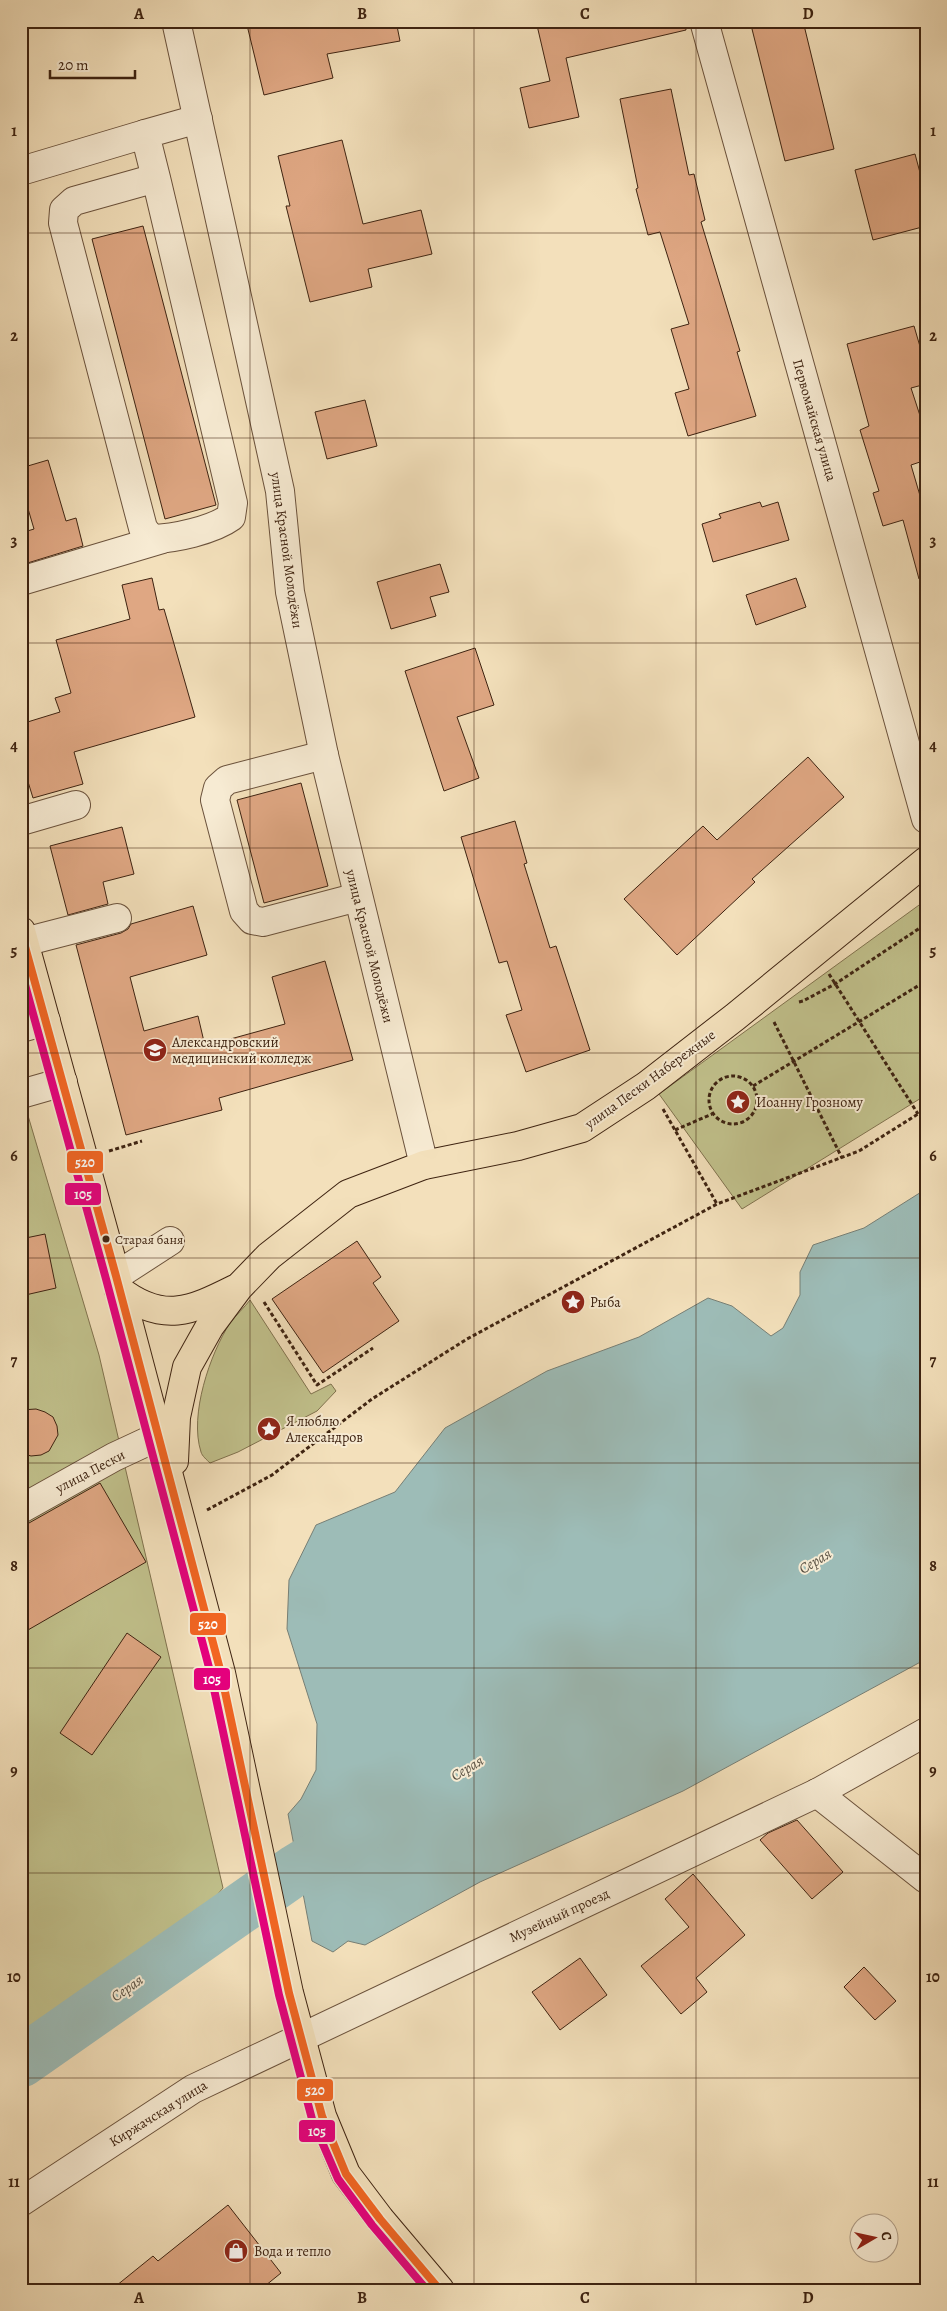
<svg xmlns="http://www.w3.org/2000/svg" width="947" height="2311" font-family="Alegreya,serif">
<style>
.green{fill:#c1c18c;stroke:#80724e}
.water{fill:#9dbcb7;stroke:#777f75}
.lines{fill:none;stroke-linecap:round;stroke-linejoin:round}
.river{stroke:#9dbcb7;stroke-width:51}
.building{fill:#dfa783;stroke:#3e2311}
.minor-casing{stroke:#6b523c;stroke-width:30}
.major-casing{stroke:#3e2311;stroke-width:30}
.path{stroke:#3e2311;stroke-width:3;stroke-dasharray:4 2.5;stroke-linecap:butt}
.minor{stroke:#f7ebd3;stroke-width:28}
.major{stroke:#f3e0bb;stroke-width:28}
.bus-1-casing{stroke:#f7ebd3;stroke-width:11}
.bus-2-casing{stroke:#f7ebd3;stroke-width:11}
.bus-1{stroke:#f26522;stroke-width:8}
.bus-2{stroke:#e5007d;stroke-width:8}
.grid{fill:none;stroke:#3e2311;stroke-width:1;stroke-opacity:0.55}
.bus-dot{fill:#3e2311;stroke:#f7ebd3;stroke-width:2}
.labels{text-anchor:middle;stroke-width:4;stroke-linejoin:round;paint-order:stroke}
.bus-label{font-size:13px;fill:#3e2311;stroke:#f7ebd3;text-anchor:start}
.street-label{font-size:14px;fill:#3e2311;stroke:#f7ebd3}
.poi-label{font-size:14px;fill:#3e2311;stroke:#f7ebd3;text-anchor:start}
.water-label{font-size:15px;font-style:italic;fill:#5a5143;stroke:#f7ebd3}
.line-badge{stroke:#f7ebd3;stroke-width:2}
.badge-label{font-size:14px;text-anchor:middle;font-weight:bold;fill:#fff}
.neatline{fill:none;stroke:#3e2311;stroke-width:2}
.grid-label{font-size:16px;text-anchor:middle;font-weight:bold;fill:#3e2311}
</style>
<rect width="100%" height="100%" fill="#f3e0bb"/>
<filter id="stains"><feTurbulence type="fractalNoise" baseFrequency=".004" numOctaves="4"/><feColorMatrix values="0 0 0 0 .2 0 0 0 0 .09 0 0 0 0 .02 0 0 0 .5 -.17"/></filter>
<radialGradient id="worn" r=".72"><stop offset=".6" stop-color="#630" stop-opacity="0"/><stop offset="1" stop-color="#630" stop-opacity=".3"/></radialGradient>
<g class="green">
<path d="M 926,900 L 926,1095 L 742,1209 L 659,1094 Z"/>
<path d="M 21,1092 L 99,1355 L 223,1888 L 156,1968 L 21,2043 Z"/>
<path d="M 250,1300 L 311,1394 L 331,1384 L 336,1391 L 317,1411 L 238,1452 L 210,1463 C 207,1460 202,1456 201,1452 C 189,1415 210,1354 230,1323 C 236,1315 244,1308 250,1300 Z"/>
</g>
<path class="water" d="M 926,1189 L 926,1659 L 683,1791 L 480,1882 L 365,1945 L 348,1941 L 333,1952 L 312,1941 L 288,1814 L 301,1799 L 316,1770 L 317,1724 L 287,1629 L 289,1580 L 316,1525 L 395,1492 L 445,1428 L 547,1371 L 639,1337 L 708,1298 L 732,1306 L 771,1336 L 783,1328 L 800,1295 L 800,1272 L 813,1245 L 864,1228 Z"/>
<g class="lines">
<path class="river" d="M 21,2062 L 297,1869 L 358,1832"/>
</g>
<g class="building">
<path d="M 246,21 L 396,21 L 400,41 L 327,54 L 333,78 L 264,95 Z"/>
<path d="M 536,21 L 685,21 L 686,30 L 566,58 L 579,117 L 529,128 L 520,88 L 550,81 Z"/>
<path d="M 750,21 L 803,21 L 834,149 L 785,161 Z"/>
<path d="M 671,89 L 689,175 L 694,174 L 705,220 L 701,222 L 740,351 L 737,352 L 756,416 L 688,436 L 675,393 L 689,389 L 671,329 L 689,324 L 660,232 L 648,235 L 636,189 L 638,188 L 620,99 Z"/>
<path d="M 342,140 L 363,224 L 421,210 L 432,254 L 368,269 L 372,287 L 310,302 L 286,206 L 290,206 L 278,156 Z"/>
<path d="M 915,154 L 926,195 L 926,226 L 873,240 L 855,170 Z"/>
<path d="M 143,226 L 216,505 L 165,519 L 92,239 Z"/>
<path d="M 914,326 L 926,367 L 926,384 L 911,388 L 926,434 L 926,460 L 911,465 L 926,516 L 926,578 L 919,579 L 903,520 L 883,526 L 873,493 L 879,491 L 860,430 L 869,426 L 847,344 Z"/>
<path d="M 365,400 L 377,446 L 327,459 L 315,412 Z"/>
<path d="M 48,460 L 66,521 L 76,518 L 83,546 L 21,565 L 21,533 L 34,529 L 21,485 L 21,468 Z"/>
<path d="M 760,502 L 762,507 L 778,502 L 789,540 L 713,562 L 702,524 L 721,518 L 719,514 Z"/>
<path d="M 440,564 L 449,592 L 430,597 L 436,616 L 391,629 L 377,582 Z"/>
<path d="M 152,578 L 159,610 L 164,609 L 195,717 L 74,752 L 83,784 L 33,798 L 21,759 L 21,724 L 60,712 L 55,698 L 71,693 L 56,640 L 130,619 L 122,585 Z"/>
<path d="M 796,578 L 806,607 L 756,625 L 746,595 Z"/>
<path d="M 475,648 L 494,705 L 457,717 L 479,778 L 444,791 L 405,671 Z"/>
<path d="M 808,757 L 844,797 L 752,879 L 755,882 L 677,955 L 624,899 L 703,826 L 717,840 Z"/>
<path d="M 301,783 L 328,886 L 264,903 L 237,800 Z"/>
<path d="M 515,821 L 527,863 L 524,864 L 550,948 L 556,946 L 590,1050 L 526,1072 L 506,1015 L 522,1010 L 507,961 L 499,963 L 461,837 Z"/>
<path d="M 122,827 L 134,874 L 103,882 L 108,904 L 68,915 L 50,846 Z"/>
<path d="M 193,906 L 207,955 L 130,977 L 144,1031 L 198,1016 L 205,1046 L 285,1024 L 272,977 L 325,961 L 353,1060 L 219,1098 L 222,1110 L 126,1135 L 76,945 L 121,933 L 128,929 L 131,924 Z"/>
<path d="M 45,1234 L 56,1288 L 21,1296 L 21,1239 Z"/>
<path d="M 357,1241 L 381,1277 L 373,1283 L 399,1321 L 323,1373 L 272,1299 Z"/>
<path d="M 36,1409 L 45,1412 L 53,1417 L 57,1426 L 58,1435 L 49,1451 L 41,1455 L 31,1456 L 21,1453 L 21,1410 Z"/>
<path d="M 100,1483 L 146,1562 L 21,1634 L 21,1525 L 29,1523 Z"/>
<path d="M 127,1633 L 161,1657 L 92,1755 L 60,1733 Z"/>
<path d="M 797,1820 L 843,1872 L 812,1899 L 760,1840 L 768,1833 Z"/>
<path d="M 693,1874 L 745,1935 L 696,1978 L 707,1992 L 681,2014 L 641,1966 L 689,1927 L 665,1899 Z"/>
<path d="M 580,1958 L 607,1995 L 560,2030 L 532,1992 Z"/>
<path d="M 864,1967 L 896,2001 L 875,2020 L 844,1987 Z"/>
<path d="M 228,2205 L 281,2273 L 260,2290 L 111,2290 L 153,2256 L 158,2261 Z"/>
</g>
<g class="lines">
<g class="minor-casing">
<g id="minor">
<path d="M 176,21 L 280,491 L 290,592 L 324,755 L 424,1165"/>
<path d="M 704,21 L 926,819"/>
<path d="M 21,171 L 145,134"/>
<path d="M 156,178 L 74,201 L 64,210 L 63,223 L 143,528 L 151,539 C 174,539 213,530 231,517 L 233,503 L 156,178 L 145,134 L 198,119"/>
<path d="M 21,581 L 162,539"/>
<path d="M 324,755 L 227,780 L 218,788 L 215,800 L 244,911 L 252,920 L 263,922 L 358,897"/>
<path d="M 21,821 L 76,805"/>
<path d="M 24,942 L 117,918"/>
<path d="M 21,1028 L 46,1021"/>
<path d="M 21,1094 L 63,1082"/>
<path d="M 116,1276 L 170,1241"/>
<path d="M 21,1509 L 114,1457 L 159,1436"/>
<path d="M 817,1793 L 926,1879"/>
<path d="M 21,2202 L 193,2089 L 817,1793 L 926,1732"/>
</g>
</g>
<g class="major-casing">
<g id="major">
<path d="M 21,931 L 116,1276 L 221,1673 L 289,1993 L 322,2116 L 346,2174 L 380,2219 L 440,2290"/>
<path d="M 119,1290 C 163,1324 191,1311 235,1289"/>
<path d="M 174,1461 L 176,1417 L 187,1367 L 210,1326 L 239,1287 L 269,1256 L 348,1194 L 424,1165 L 518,1146 L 582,1128 L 646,1086 L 735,1017 L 926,861"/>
</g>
</g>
<g class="path">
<path d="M 829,974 L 918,1114"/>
<path d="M 799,1002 L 803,1001 L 835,984 L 926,924"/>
<path d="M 774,1022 L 842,1158"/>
<circle cx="733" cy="1100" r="24"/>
<path d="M 753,1086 L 926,981"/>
<path d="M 663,1109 L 717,1204"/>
<path d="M 675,1130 L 712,1114"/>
<path d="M 109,1151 L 142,1141"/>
<path d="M 264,1302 L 317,1385 L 373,1348"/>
<path d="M 207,1510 L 272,1475 L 372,1399 L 467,1339 L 717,1204 L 859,1151 L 926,1109"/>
</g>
<use href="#minor" class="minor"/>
<use href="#major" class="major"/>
<g class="bus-1-casing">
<path id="bus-1" d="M 21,932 L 116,1276 L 221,1673 L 289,1993 L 322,2116 L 346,2174 L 380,2219 L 440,2290"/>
</g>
<g class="bus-2-casing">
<path id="bus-2" d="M 21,970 L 106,1279 L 211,1675 L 279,1995 L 312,2119 L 338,2179 L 372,2225 L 427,2290"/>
</g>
<use href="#bus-1" class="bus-1"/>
<use href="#bus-2" class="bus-2"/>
</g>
<path class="grid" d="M 250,21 L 250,2290M 474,21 L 474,2290M 696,21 L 696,2290M 21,233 L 926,233M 21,438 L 926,438M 21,643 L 926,643M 21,848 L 926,848M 21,1053 L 926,1053M 21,1258 L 926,1258M 21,1463 L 926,1463M 21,1668 L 926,1668M 21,1873 L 926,1873M 21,2078 L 926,2078"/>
<defs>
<g id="university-disc" transform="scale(1.25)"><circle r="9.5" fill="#8f2418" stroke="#f7ebd3"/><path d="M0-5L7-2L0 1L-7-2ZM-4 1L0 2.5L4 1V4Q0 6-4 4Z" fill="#fff"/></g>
<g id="sight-disc" transform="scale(1.25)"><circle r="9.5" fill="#8f2418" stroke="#f7ebd3"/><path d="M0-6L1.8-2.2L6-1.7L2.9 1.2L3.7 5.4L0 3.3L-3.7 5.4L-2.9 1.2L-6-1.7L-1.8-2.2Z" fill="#fff"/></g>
<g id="shop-disc" transform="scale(1.25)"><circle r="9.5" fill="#8f2418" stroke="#f7ebd3"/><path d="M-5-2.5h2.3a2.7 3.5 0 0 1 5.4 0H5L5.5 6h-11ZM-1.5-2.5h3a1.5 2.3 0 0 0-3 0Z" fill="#fff"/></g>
</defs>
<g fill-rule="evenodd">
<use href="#university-disc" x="155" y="1050"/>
<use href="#sight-disc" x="738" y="1102"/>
<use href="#sight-disc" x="573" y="1302"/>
<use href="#sight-disc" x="269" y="1429"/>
<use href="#shop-disc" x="236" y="2251"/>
</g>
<circle class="bus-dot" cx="106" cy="1239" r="4.5"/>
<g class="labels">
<g class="bus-label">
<text x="115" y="1244">Старая баня</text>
</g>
<g class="street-label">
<text transform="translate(815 420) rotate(74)" y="5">Первомайская улица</text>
<text transform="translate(287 550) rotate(82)" y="5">улица Красной Молодёжи</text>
<text transform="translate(370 946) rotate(76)" y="5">улица Красной Молодёжи</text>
<text transform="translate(650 1079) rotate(-36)" y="5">улица Пески Набережные</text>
<text transform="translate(90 1471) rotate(-28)" y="5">улица Пески</text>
<text transform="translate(559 1915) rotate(-25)" y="5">Музейный проезд</text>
<text transform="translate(158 2113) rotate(-32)" y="5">Киржачская улица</text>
</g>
<g class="poi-label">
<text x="172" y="1047">Александровский<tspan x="172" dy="16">медицинский колледж</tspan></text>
<text x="756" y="1107">Иоанну Грозному</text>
<text x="590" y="1307">Рыба</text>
<text x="286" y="1426">Я люблю<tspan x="286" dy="16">Александров</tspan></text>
<text x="254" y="2256">Вода и тепло</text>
</g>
<g class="water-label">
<text transform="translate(815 1561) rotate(-31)" y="5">Серая</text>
<text transform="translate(467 1768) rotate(-31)" y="5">Серая</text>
<text transform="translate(127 1988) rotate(-35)" y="5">Серая</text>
</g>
</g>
<g class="line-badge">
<rect x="66" y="1150" width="38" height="24" rx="5" fill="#f26522"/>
<rect x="64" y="1182" width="38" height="24" rx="5" fill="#e5007d"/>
<rect x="189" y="1612" width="38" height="24" rx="5" fill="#f26522"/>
<rect x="193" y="1667" width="38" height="24" rx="5" fill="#e5007d"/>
<rect x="296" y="2078" width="38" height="24" rx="5" fill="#f26522"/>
<rect x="298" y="2119" width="38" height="24" rx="5" fill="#e5007d"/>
</g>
<g class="badge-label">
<text x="85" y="1167">520</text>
<text x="83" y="1199">105</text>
<text x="208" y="1629">520</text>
<text x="212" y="1684">105</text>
<text x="315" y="2095">520</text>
<text x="317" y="2136">105</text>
</g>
<rect width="947" height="2311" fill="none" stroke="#f3e0bb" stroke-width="55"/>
<g transform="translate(874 2238) rotate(81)"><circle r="24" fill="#f7ebd3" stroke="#ad9b85"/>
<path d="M0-4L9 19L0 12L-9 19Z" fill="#8f2418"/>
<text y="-8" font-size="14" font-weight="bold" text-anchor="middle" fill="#3e2311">С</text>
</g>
<path d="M50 70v8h85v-8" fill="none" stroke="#3e2311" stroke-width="2.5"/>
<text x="58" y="70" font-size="15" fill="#3e2311" stroke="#f7ebd3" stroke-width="4" paint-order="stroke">20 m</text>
<rect x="28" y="28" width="892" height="2256" class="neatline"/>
<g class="grid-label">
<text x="139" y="19">A</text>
<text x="362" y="19">B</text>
<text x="585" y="19">C</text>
<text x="808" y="19">D</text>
<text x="14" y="136">1</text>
<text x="933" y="136">1</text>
<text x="14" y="341">2</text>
<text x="933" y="341">2</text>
<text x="14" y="546">3</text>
<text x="933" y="546">3</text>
<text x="14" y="751">4</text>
<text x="933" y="751">4</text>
<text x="14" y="956">5</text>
<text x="933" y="956">5</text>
<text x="14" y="1161">6</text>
<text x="933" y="1161">6</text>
<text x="14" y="1366">7</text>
<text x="933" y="1366">7</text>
<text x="14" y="1571">8</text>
<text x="933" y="1571">8</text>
<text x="14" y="1776">9</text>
<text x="933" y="1776">9</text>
<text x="14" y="1982">10</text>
<text x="933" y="1982">10</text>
<text x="14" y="2187">11</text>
<text x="933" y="2187">11</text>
<text x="139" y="2303">A</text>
<text x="362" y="2303">B</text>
<text x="585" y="2303">C</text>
<text x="808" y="2303">D</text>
</g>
<rect width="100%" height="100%" filter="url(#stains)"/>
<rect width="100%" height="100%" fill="url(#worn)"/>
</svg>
